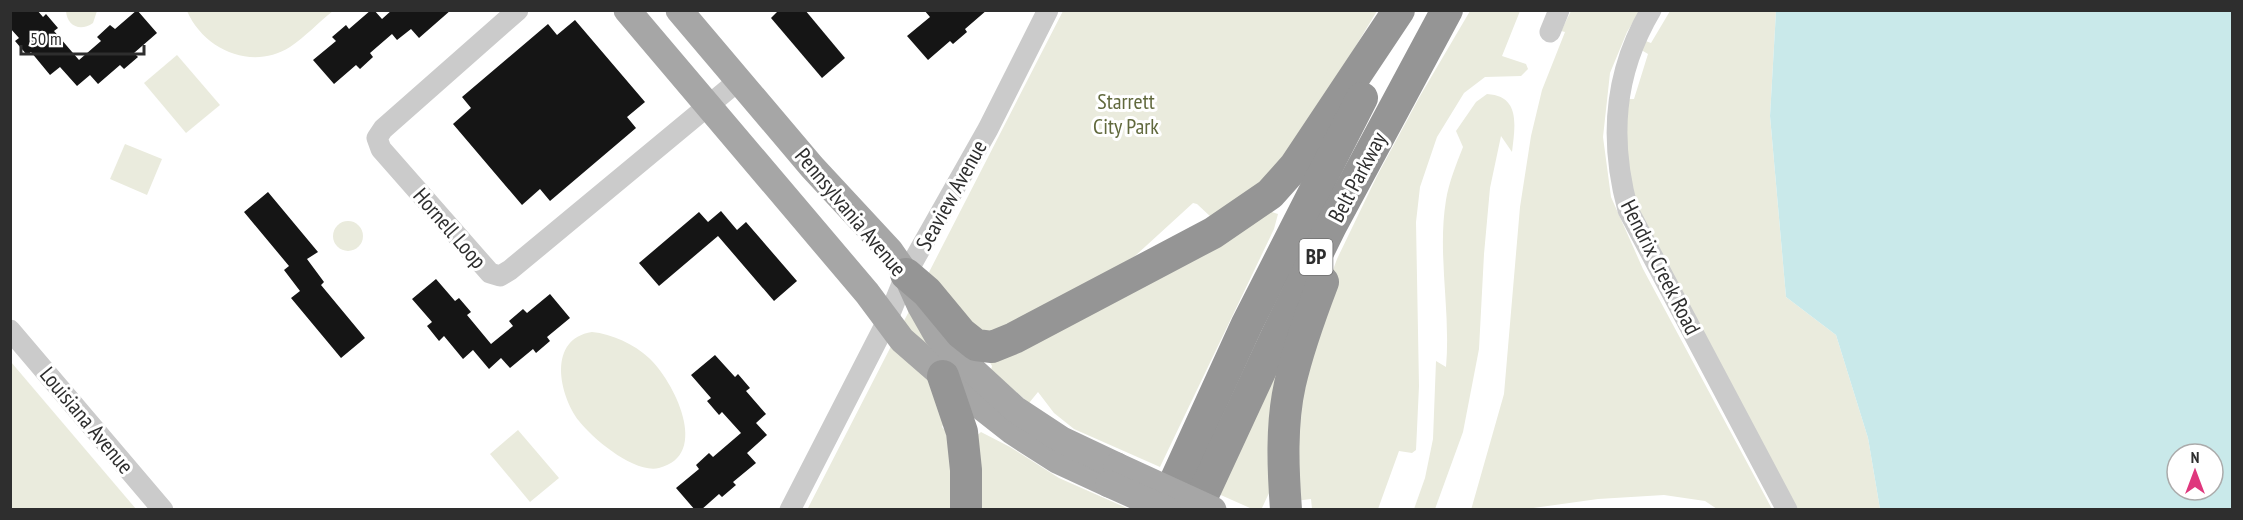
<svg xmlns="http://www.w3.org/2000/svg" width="2243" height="520" font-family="'PT Sans Narrow',sans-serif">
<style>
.green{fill:#eaebdd}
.water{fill:#c9e9ea;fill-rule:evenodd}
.building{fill:#151515}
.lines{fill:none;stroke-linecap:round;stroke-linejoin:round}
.minor{stroke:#cbcbcb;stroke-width:21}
.major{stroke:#a6a6a6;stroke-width:27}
.highway{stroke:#959595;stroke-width:32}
.major-bridge{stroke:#a6a6a6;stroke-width:27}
.labels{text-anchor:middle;stroke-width:6;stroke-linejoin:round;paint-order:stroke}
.shield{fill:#fff;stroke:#6d6d6d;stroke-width:1.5}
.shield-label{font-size:21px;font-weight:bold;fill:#2e2e2e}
.park-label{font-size:22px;fill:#61693d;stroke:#fff}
.street-label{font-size:22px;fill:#2e2e2e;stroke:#fff}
</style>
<rect width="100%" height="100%" fill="#fff"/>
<g class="green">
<path d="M 97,11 L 93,23 C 80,32 67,26 66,11 Z"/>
<path d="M 187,11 L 187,10 L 333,11 C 319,22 305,37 290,47 C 252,71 204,50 187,11 Z"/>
<path d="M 1063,11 L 1377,11 L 1291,153 L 1260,183 L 1212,218 L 1197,204 L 1193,203 L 1135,256 L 1083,287 L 990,333 L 942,427 L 950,436 L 951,509 L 807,510 Z"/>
<path d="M 1470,11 L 1520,11 L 1502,56 L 1526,64 L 1528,69 L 1521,76 L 1485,77 L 1464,93 L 1437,137 L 1420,187 L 1416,222 L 1419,386 L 1416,450 L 1412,453 L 1399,451 L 1378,509 L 1312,509 L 1311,499 L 1295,501 L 1292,455 L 1311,330 L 1337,259 L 1377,176 L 1420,96 Z"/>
<path d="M 1571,11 L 1640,11 L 1627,32 L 1610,73 L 1603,137 L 1611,197 L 1643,269 L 1772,509 L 1717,509 L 1705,501 L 1664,495 L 1598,499 L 1526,509 L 1471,510 L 1504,394 L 1520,207 L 1531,136 L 1542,90 L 1565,32 L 1561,31 Z"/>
<path d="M 1670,11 L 1776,11 L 1770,116 L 1786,297 L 1836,335 L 1868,438 L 1880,509 L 1797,509 L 1645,231 L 1628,177 L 1624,99 L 1634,99 L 1648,54 L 1638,48 L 1643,40 L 1651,43 Z"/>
<path d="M 177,55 L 220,105 L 186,133 L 144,83 Z"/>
<path d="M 1487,94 C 1521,96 1515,126 1512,152 L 1501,136 L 1490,188 L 1484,254 L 1479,349 L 1463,432 L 1435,509 L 1414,509 L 1425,478 L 1433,439 L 1436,361 L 1446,367 C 1451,311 1437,255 1446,200 C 1449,182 1456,165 1463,147 L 1456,131 L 1476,102 Z"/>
<path d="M 125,144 L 162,159 L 147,195 L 110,179 Z"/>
<path d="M 1262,209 L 1278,214 L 1274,229 L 1160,467 L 1074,429 L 1054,413 L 1038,392 L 1029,403 L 991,370 L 992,366 L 989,361 Z"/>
<circle cx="348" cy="236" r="15"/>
<path d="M 592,332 C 612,334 634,344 649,358 C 673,380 712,455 659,468 C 635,474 593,439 579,421 C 559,395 547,339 592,332 Z"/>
<path d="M 1279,354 L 1269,493 L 1262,508 L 1250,508 L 1214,492 Z"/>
<path d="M 10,362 L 11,362 L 136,509 L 11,509 Z"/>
<path d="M 518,430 L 559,478 L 530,502 L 490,454 Z"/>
<path d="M 981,432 L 1010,447 L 1059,478 L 1129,509 L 975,509 L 974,438 Z"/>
</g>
<path class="water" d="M 1776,11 L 2232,11 L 2232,509 L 1880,509 L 1868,438 L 1836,335 L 1786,297 L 1770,116 ZM 2177,454 L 2213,454 L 2213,490 L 2177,490 Z"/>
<g class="building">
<path d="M 10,10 L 37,10 L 43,17 L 46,14 L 58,28 L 54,31 L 79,60 L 101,41 L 97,37 L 110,25 L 115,29 L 137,10 L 157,33 L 134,53 L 138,57 L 124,69 L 120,65 L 98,84 L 90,75 L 77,86 L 60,67 L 50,75 L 31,52 L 27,55 L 15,41 L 19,38 L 10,28 Z"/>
<path d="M 371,10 L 374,10 L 382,19 L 392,10 L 451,10 L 419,38 L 411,29 L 397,40 L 392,34 L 370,53 L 373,57 L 360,69 L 356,65 L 334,84 L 313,60 L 336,41 L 332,37 L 346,25 L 349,29 Z"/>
<path d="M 779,10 L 805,10 L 845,58 L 822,78 L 771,18 Z"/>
<path d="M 924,10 L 987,10 L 965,29 L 967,32 L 953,44 L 950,41 L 928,60 L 907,36 L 930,17 Z"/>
<path d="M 575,20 L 645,102 L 627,117 L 636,128 L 550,201 L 540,189 L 522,205 L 453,124 L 471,108 L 462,97 L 548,24 L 557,35 Z"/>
<path d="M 268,192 L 318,252 L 307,259 L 324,282 L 321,285 L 365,338 L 341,358 L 291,298 L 300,291 L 284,270 L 289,266 L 244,212 Z"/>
<path d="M 721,211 L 737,230 L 746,222 L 797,281 L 774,301 L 718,236 L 659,286 L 639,263 L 699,212 L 708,222 Z"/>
<path d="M 436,279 L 455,301 L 459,298 L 471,312 L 467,315 L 491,344 L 513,326 L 509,321 L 523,309 L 527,313 L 550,294 L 570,318 L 547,337 L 550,341 L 536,353 L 533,349 L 510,368 L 501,358 L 489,369 L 473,350 L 463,359 L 444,336 L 439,341 L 427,326 L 432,322 L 412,299 Z"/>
<path d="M 715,355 L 735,377 L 738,374 L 750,388 L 746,391 L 766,414 L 756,423 L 767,435 L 747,453 L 756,463 L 733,482 L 736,485 L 722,497 L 719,494 L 701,510 L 695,510 L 676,488 L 699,469 L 696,465 L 709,453 L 713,457 L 741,433 L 722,412 L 719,415 L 707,401 L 711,398 L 691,375 Z"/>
</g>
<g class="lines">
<g class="minor">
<path d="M 518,10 L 383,129 L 377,138 L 381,149 L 490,273 L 500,276 L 510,270 L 738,81"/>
<path d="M 1651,10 C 1613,74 1609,140 1628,210 L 1787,510"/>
<path d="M 1550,32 L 1559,10"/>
<path d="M 10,330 L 163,510"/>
<path d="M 790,510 L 887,321 L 906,274 L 988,129 L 1048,10"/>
</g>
<g class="major">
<path d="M 627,10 L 867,293 L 902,340 L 956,387 L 1012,431 L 1057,460 L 1109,484"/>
<path d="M 679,10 L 812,167 L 890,251 L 906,274 L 920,305 L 937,335 L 954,353 L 1015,409 L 1062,440 L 1117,466"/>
</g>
<g class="highway">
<path d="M 906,274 L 927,292 L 961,333 L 976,345 L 992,347 L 1014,338 L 1213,233 L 1270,194 L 1295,166 L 1399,10"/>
<path d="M 943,376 L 962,432 L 966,470 L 966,510"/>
<path d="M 1162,510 L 1247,324 L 1362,98"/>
<path d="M 1196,510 L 1277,335 L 1331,226 L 1447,10"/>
<path d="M 1286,510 C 1283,469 1281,424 1290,384 C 1298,349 1310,316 1323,282"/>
</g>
<g class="major-bridge">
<path d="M 1117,466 L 1213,510"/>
<path d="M 1109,484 L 1167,510"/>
</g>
</g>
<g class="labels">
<rect class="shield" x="1299.5" y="239" width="33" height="36" rx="4.5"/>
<g class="shield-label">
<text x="1316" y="264">BP</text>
</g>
<g class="park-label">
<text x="1126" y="109">Starrett<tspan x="1126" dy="25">City Park</tspan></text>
</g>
<g class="street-label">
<text transform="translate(1357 177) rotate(-62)" y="8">Belt Parkway</text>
<text transform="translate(951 195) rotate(-61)" y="8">Seaview Avenue</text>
<text transform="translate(851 212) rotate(50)" y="8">Pennsylvania Avenue</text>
<text transform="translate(450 228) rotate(49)" y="8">Hornell Loop</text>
<text transform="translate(1661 267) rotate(63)" y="8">Hendrix Creek Road</text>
<text transform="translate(87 420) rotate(50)" y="8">Louisiana Avenue</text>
</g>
</g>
<rect width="2243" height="520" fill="none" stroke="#2e2e2e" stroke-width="24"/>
<g transform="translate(2195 472)"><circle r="28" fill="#ffffff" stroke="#ababab" stroke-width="1.5"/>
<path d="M0-4.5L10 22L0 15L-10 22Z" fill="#df377d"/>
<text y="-9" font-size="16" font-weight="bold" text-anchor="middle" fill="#2e2e2e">N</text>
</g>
<path d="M21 45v9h123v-9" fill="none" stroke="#2e2e2e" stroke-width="3"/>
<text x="30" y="45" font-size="18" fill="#2e2e2e" stroke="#ffffff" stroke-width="4.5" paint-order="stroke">50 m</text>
</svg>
